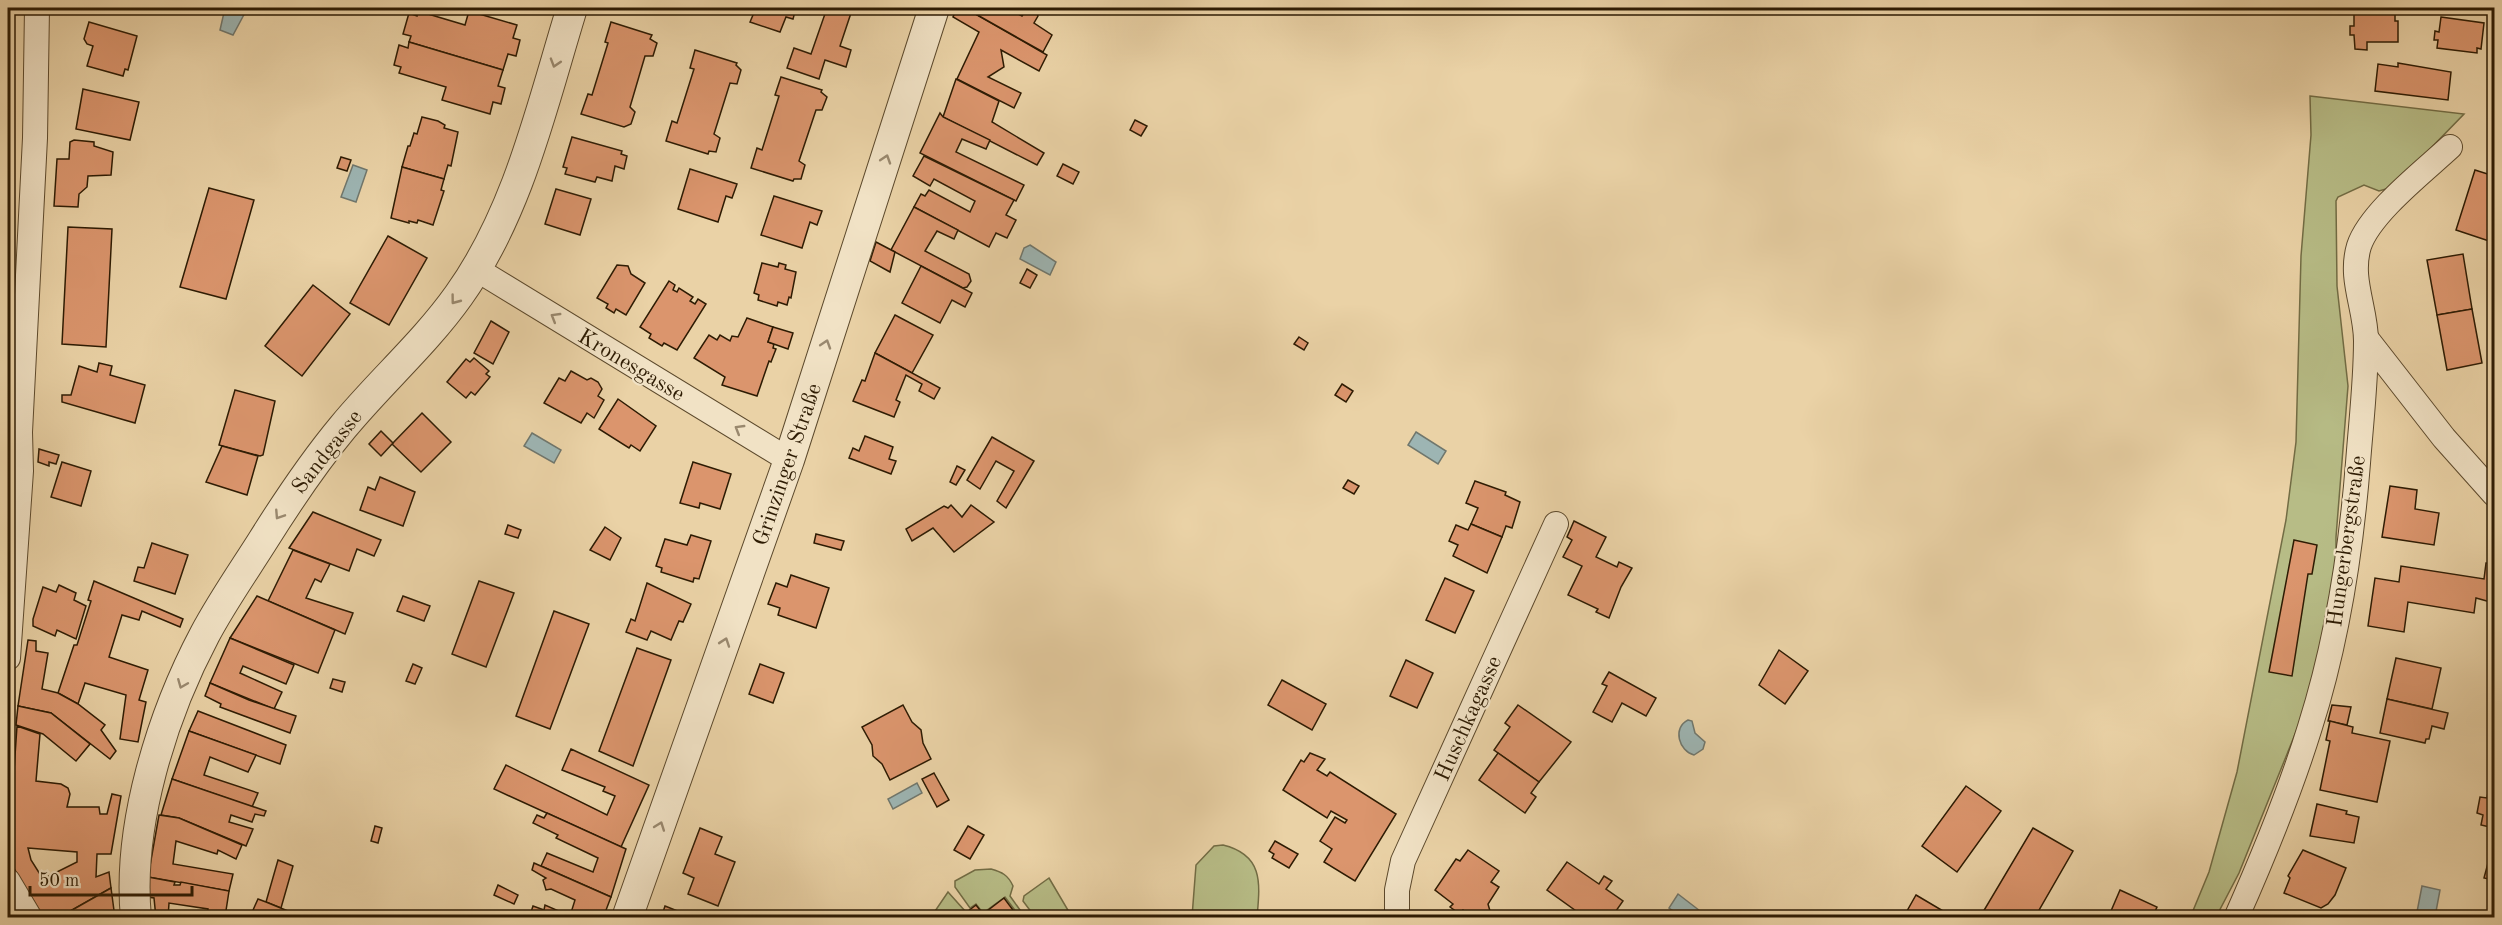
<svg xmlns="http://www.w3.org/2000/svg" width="2502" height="925" font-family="'Old Standard TT',serif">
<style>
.green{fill:#b7bc86;stroke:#726c44;stroke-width:1.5}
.water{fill:#9db5b3;stroke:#70776d;stroke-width:1.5}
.building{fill:#db956d;stroke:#2d1b03;stroke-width:1.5;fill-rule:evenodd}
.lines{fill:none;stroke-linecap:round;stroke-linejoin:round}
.minor-casing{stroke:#5c492c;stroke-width:26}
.tertiary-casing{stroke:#5c492c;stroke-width:32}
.minor{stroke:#f1e2c5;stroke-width:24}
.tertiary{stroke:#f1e2c5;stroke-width:30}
.oneway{stroke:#99886e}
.labels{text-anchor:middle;stroke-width:4.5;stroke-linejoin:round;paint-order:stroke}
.street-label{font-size:22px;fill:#2d1b03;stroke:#f1e2c5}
</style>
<rect width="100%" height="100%" fill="#ead2a6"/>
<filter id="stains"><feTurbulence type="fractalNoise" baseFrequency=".00333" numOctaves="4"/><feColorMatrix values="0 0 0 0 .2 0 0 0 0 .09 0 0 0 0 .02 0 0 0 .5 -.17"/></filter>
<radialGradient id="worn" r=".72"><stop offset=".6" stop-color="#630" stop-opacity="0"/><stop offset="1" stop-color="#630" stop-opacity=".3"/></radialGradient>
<g class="green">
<path d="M 2310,96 L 2464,114 L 2393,187 L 2379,191 L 2364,185 L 2338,197 L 2336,201 L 2337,286 L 2348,386 L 2336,537 L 2336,572 L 2323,636 L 2302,717 L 2239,873 L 2216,917 L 2190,918 L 2209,872 L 2237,772 L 2286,520 L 2296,442 L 2301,256 L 2311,135 Z"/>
<path d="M 1223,845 C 1264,855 1260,884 1257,917 L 1192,917 L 1196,865 L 1214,846 Z"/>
<path d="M 991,869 C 1002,872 1008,875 1013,886 L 1010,896 L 1025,917 L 1020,917 L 1005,897 L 983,913 L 976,904 L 970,908 L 955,887 L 955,881 L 975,870 Z"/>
<path d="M 1049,878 L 1072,917 L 1035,917 L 1023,901 L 1024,896 Z"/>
<path d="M 948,892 L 965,911 L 957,917 L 931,917 Z"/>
</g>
<g class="water">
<path d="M 225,8 L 247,9 L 233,35 L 220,30 Z"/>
<path d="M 353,165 L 367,170 L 356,202 L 341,197 Z"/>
<path d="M 1030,245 L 1056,262 L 1050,275 L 1020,259 L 1024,248 Z"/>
<path d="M 1416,432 L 1446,451 L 1438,464 L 1408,445 Z"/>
<path d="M 532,433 L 561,450 L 554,463 L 524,446 Z"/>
<path d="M 1688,720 L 1692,721 L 1695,733 L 1705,742 L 1703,749 L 1694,755 C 1679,751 1672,728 1688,720 Z"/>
<path d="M 917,783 L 922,793 L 893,809 L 888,799 Z"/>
<path d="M 2422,886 L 2440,890 L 2435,917 L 2416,917 Z"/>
<path d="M 1678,894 L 1704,914 L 1701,917 L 1682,917 L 1669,908 Z"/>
</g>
<g class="building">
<path d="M 756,8 L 796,8 L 793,19 L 786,17 L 780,32 L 750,22 Z"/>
<path d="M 827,8 L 851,13 L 840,46 L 851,50 L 846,67 L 825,60 L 819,79 L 787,68 L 794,48 L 811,54 Z"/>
<path d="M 957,8 L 965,8 L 1047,55 L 1039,71 L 1001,50 L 1004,67 L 988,77 L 1021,93 L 1014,108 L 957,79 L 979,32 L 953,17 Z"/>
<path d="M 965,8 L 1014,8 L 1012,11 L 1022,16 L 1027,8 L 1036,11 L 1038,16 L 1034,23 L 1052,35 L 1043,52 Z"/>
<path d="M 418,11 L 465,25 L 469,11 L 517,25 L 513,38 L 520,40 L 516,56 L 508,54 L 503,70 L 409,42 L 411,36 L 403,34 L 409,13 L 417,16 Z"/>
<path d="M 2354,12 L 2395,12 L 2395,21 L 2398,21 L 2398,42 L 2367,42 L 2367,50 L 2355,49 L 2354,35 L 2350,35 L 2350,26 L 2354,26 Z"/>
<path d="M 2441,17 L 2484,23 L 2481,49 L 2477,48 L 2477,53 L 2437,48 L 2438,40 L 2434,40 L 2435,31 L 2439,32 Z"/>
<path d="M 89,22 L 137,36 L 128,70 L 125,69 L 123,76 L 87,66 L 93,46 L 87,44 L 84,39 Z"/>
<path d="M 611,22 L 652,35 L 650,39 L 657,43 L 653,56 L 645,56 L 630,107 L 635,112 L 631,124 L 624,127 L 581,114 L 588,94 L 592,95 L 608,43 L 605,42 Z"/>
<path d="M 409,42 L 503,70 L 498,86 L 505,88 L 501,104 L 493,102 L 490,114 L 442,100 L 446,87 L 399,73 L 401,67 L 394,65 L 399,45 L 408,48 Z"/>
<path d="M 695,50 L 737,63 L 736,65 L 741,70 L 737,84 L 730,83 L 714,134 L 720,138 L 716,152 L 709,151 L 708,154 L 666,141 L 672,121 L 677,123 L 694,69 L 690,68 Z"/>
<path d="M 2398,63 L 2451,72 L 2448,100 L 2375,91 L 2378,64 L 2398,67 Z"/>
<path d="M 781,77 L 822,90 L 821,92 L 827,97 L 822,110 L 816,110 L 799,161 L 805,165 L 801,179 L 794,179 L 793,181 L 751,168 L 757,148 L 762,150 L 779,96 L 775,95 Z"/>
<path d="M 956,79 L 999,101 L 992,122 L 1044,153 L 1037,165 L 943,117 Z"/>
<path d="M 83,89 L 139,102 L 130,140 L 76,129 Z"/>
<path d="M 940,113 L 943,117 L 990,140 L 986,149 L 962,139 L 956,152 L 1024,185 L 1016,201 L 920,153 Z"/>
<path d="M 422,117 L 438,121 L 445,125 L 444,128 L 458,132 L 451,166 L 448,165 L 444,179 L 402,167 L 408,146 L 410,146 L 414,133 L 417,134 Z"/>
<path d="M 1135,120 L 1147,126 L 1141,136 L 1130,130 Z"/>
<path d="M 572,137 L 622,151 L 621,154 L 627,156 L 624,169 L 615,166 L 612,181 L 597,177 L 595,182 L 565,174 L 567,168 L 563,167 Z"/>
<path d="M 74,140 L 94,142 L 94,146 L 113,152 L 111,175 L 88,176 L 87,187 L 79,194 L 78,207 L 54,206 L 57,159 L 69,159 L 70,142 Z"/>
<path d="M 924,156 L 1014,200 L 1006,215 L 1016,220 L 1007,238 L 996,233 L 989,247 L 914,207 L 921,194 L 925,196 L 929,190 L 970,212 L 975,201 L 934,179 L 930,186 L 913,176 Z"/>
<path d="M 341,157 L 351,160 L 347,171 L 337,168 Z"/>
<path d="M 1063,164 L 1079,172 L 1073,184 L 1057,176 Z"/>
<path d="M 402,167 L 444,179 L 441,190 L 444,191 L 433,225 L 418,220 L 417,223 L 409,221 L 409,223 L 391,218 Z"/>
<path d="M 690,169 L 737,184 L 732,198 L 726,196 L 718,222 L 678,209 Z"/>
<path d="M 2475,170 L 2494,176 L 2494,233 L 2492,242 L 2456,230 Z"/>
<path d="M 209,188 L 254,200 L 226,299 L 180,287 Z"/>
<path d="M 556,189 L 591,199 L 580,235 L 545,224 Z"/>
<path d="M 774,196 L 822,211 L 817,225 L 810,222 L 802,248 L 761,235 Z"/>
<path d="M 914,207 L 958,230 L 954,239 L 937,231 L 925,251 L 969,274 L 971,281 L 967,287 L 963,288 L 891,250 Z"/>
<path d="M 68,227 L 112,229 L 106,347 L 62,344 Z"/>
<path d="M 388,236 L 427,258 L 389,325 L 350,303 Z"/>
<path d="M 876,242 L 895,252 L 890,272 L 870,261 Z"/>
<path d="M 2463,254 L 2472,309 L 2437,315 L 2427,260 Z"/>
<path d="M 762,263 L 778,267 L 779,263 L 786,265 L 785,269 L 796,272 L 791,298 L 789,297 L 787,305 L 778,302 L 777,306 L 758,300 L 759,295 L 754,293 Z"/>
<path d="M 617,265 L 628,266 L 631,274 L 645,283 L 626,315 L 616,309 L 614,313 L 606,308 L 608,304 L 597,298 Z"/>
<path d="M 921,266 L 972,293 L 965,307 L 952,300 L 940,323 L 902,303 Z"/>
<path d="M 1027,269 L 1037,275 L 1030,288 L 1020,283 Z"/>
<path d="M 669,281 L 675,285 L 673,290 L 677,292 L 679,288 L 693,297 L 690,301 L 695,304 L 698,299 L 706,304 L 677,350 L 664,343 L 662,346 L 649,338 L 651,334 L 640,327 Z"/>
<path d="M 313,285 L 350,314 L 302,376 L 265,346 Z"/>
<path d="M 2472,309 L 2482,363 L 2447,370 L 2437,315 Z"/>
<path d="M 895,315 L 933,335 L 912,373 L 875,353 Z"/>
<path d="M 747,318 L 773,327 L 768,342 L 774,344 L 773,348 L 776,349 L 771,362 L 769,361 L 757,396 L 722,385 L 725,377 L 694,358 L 709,335 L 717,340 L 720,335 L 730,341 L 732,336 L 738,337 Z"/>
<path d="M 491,321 L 509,332 L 493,364 L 474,353 Z"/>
<path d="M 773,327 L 793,333 L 788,349 L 768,342 Z"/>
<path d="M 1299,337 L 1308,343 L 1304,350 L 1294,344 Z"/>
<path d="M 875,353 L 940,388 L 934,399 L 919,391 L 922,384 L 906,375 L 896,400 L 900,402 L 894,417 L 853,401 L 862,380 L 865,381 Z"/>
<path d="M 474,358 L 489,371 L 486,374 L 490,377 L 475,395 L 471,392 L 466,398 L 447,382 L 466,359 L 470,362 Z"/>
<path d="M 99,363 L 112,366 L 110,375 L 145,385 L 135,423 L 62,402 L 62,395 L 71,395 L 79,366 L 97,372 Z"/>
<path d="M 571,371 L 587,380 L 591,378 L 598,382 L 602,389 L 598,396 L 604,400 L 594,418 L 587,413 L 581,423 L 544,403 L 559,378 L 565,381 Z"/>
<path d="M 1342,384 L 1353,391 L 1346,402 L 1335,395 Z"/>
<path d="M 235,390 L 275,401 L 263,455 L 260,456 L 219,445 Z"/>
<path d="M 618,399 L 656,426 L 640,451 L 631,445 L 629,448 L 599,429 Z"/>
<path d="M 422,413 L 451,442 L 421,472 L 392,444 Z"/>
<path d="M 381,431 L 393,443 L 381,456 L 369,444 Z"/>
<path d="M 865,436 L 893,447 L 889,459 L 896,461 L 891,474 L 849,458 L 853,448 L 859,451 Z"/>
<path d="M 992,437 L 1034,461 L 1006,508 L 997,501 L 1014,471 L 996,461 L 980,489 L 967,480 Z"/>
<path d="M 222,446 L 258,456 L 247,495 L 206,482 Z"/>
<path d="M 39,449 L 59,455 L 56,464 L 49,462 L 49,466 L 38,462 Z"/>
<path d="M 62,462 L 91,471 L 81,506 L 51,497 Z"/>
<path d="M 693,462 L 731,474 L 720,509 L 700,503 L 699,508 L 680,503 Z"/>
<path d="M 957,466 L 965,470 L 956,485 L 950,482 Z"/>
<path d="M 380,477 L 415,492 L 403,526 L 360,510 L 368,487 L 375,490 Z"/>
<path d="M 1348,480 L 1359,486 L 1354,494 L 1343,488 Z"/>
<path d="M 1475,481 L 1506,492 L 1505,495 L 1520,502 L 1512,528 L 1506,526 L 1502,537 L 1471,524 L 1478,508 L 1466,503 Z"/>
<path d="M 2390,486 L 2417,490 L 2415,509 L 2439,513 L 2434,545 L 2382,537 Z"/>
<path d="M 951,505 L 962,517 L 971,505 L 994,522 L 954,552 L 933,528 L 912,541 L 906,529 L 944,506 L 948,508 Z"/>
<path d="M 313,512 L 381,540 L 374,556 L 357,549 L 349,571 L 289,548 Z"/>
<path d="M 1574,521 L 1606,537 L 1596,557 L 1617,567 L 1619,562 L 1632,568 L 1621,587 L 1609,618 L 1596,612 L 1598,609 L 1568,595 L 1582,566 L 1563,557 L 1572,540 L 1567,537 Z"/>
<path d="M 1471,524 L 1502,537 L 1487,573 L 1453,556 L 1458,545 L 1449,541 L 1456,525 L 1468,530 Z"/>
<path d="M 508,525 L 521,530 L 518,538 L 505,534 Z"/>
<path d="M 605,527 L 621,538 L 610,560 L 590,550 Z"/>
<path d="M 816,534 L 844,541 L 841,550 L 814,543 Z"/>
<path d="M 691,535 L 711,541 L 699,579 L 694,578 L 693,582 L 661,572 L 662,568 L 656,566 L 665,539 L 687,545 Z"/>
<path d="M 2294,540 L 2317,545 L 2312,574 L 2308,574 L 2292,676 L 2269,672 Z"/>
<path d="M 152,543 L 188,555 L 175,594 L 134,581 L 138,567 L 144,568 Z"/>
<path d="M 293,550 L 330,564 L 321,582 L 315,579 L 306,598 L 353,613 L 345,634 L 268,601 Z"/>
<path d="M 2486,563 L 2494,564 L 2494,603 L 2476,598 L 2474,613 L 2408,602 L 2404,632 L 2368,626 L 2375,578 L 2399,582 L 2401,566 L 2484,579 Z"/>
<path d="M 791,575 L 829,588 L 816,628 L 778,615 L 780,608 L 768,604 L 776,583 L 787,587 Z"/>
<path d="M 1445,578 L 1474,591 L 1455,633 L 1426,620 Z"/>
<path d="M 94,581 L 183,619 L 180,627 L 142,611 L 139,620 L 122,615 L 109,657 L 148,670 L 139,700 L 146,702 L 138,742 L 120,739 L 126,695 L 85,683 L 78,704 L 58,693 L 74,645 L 77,645 L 91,601 L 88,600 Z"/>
<path d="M 479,581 L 514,593 L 486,667 L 452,654 Z"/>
<path d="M 647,583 L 691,604 L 683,622 L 679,621 L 671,640 L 651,631 L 647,640 L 626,632 L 631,619 L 635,621 Z"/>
<path d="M 59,585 L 76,593 L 74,600 L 86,606 L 76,639 L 57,630 L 55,636 L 33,626 L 33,619 L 43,587 L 56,592 Z"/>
<path d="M 257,596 L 335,630 L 318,673 L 230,638 Z"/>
<path d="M 403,596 L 430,606 L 424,621 L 397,611 Z"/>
<path d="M 554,611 L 589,624 L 550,729 L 516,716 Z"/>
<path d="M 230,638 L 294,665 L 286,684 L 243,666 L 240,673 L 282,692 L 274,709 L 210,683 Z"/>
<path d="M 28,640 L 36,641 L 36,651 L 48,653 L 42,689 L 58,693 L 78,704 L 105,725 L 101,730 L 116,751 L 110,759 L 51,713 L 18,706 Z"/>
<path d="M 637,648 L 671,660 L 633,766 L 599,751 Z"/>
<path d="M 1779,650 L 1808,671 L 1785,704 L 1759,685 Z"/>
<path d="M 2396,658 L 2441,668 L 2432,709 L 2387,699 Z"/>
<path d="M 1406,660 L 1433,673 L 1417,708 L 1390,696 Z"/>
<path d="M 413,664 L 422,668 L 415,684 L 406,681 Z"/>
<path d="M 760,664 L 784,673 L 773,703 L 749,694 Z"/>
<path d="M 1609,672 L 1656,698 L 1646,716 L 1622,703 L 1612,722 L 1593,712 L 1607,686 L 1602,684 Z"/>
<path d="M 333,679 L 345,682 L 342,692 L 330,688 Z"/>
<path d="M 1282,680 L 1326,704 L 1312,730 L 1268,705 Z"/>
<path d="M 210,683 L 249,700 L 296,716 L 290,733 L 220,707 L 221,704 L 205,696 Z"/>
<path d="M 2387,699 L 2448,713 L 2444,729 L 2432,726 L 2429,739 L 2426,739 L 2425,743 L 2380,733 Z"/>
<path d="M 903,705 L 912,722 L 921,730 L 923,743 L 931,759 L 890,780 L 882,764 L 873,756 L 872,745 L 862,727 Z"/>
<path d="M 1518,705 L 1571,742 L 1539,782 L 1494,750 L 1510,727 L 1505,723 Z"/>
<path d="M 2332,705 L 2351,707 L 2347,725 L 2328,721 Z"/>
<path d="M 18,706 L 51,713 L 90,744 L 76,761 L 43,734 L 16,725 Z"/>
<path d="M 198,711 L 286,745 L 280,764 L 189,731 Z"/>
<path d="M 2330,721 L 2353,727 L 2352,733 L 2390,741 L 2377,802 L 2320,790 L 2330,741 L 2326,740 Z"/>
<path d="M 17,726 L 40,734 L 36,781 L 61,784 L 68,788 L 70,794 L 67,807 L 99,807 L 100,814 L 107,814 L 112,794 L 121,796 L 111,854 L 97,854 L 96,877 L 109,872 L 111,888 L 58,918 L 44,918 L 13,867 L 9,845 ZM 28,848 L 77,852 L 77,862 L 43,879 L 31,860 Z"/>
<path d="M 189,731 L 256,755 L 248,772 L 210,757 L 204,775 L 258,793 L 252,807 L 172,779 Z"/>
<path d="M 571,749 L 649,785 L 621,847 L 494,789 L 506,765 L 607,815 L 615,796 L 603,791 L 605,787 L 562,770 Z"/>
<path d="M 1310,753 L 1325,759 L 1317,770 L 1327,776 L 1330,772 L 1396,814 L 1355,881 L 1324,862 L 1332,849 L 1320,841 L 1335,817 L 1345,823 L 1347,820 L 1331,811 L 1327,818 L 1283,790 L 1301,760 L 1304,762 Z"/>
<path d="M 1498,753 L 1539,782 L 1531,793 L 1536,797 L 1525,813 L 1479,780 Z"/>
<path d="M 934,773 L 949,800 L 937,807 L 922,779 Z"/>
<path d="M 172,779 L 266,811 L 264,816 L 255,814 L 252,822 L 231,815 L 229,822 L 253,829 L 246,846 L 179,818 L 161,815 Z"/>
<path d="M 1966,786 L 2001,811 L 1957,872 L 1922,846 Z"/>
<path d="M 2489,787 L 2494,789 L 2494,828 L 2481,825 L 2483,815 L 2477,813 L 2480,797 L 2487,798 Z"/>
<path d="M 2317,804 L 2347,811 L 2346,814 L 2359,817 L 2354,843 L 2310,836 Z"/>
<path d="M 547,813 L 626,849 L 611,897 L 541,866 L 547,853 L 593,872 L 598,858 L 556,838 L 558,835 L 533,823 L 537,815 L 544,818 Z"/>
<path d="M 159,815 L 179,818 L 242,845 L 236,859 L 218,850 L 217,854 L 176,841 L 173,864 L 233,874 L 229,891 L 148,877 Z"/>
<path d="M 375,826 L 382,828 L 378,843 L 371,841 Z"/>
<path d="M 968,826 L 984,835 L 970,859 L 954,850 Z"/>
<path d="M 700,828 L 722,837 L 715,854 L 735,862 L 718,906 L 688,894 L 694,878 L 683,873 Z"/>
<path d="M 2033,828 L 2073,851 L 2038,912 L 2040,913 L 2038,918 L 1993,918 L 1983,912 Z"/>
<path d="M 1275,841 L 1298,854 L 1289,868 L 1272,858 L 1274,854 L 1269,851 Z"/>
<path d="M 1468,850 L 1499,871 L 1491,882 L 1499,887 L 1488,904 L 1490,911 L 1486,918 L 1473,918 L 1463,910 L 1460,914 L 1450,907 L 1453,904 L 1435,890 L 1456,859 L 1460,861 Z"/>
<path d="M 2303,850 L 2346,868 L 2335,895 L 2328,904 L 2321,908 L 2284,893 L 2290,878 L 2288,876 Z"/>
<path d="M 278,860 L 293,866 L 281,908 L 266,902 Z"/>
<path d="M 1567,862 L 1599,884 L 1604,876 L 1612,881 L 1606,889 L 1623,901 L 1611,918 L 1586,918 L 1547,890 Z"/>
<path d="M 534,863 L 611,897 L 603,918 L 536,918 L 530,915 L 533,906 L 544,910 L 545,905 L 570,916 L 575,900 L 551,889 L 546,890 L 543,880 L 546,878 L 532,870 Z"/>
<path d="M 2488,863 L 2494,865 L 2494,880 L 2484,878 Z"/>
<path d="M 148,877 L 175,882 L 174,885 L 180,885 L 181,882 L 229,891 L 225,917 L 207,915 L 208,909 L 169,903 L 168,918 L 156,918 L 154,898 L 148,897 Z"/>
<path d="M 498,885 L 518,895 L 514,904 L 494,895 Z"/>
<path d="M 111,888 L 115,918 L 58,918 Z"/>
<path d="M 2120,890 L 2157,907 L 2152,918 L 2108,918 Z"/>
<path d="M 1916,895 L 1955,918 L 1903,918 Z"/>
<path d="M 1004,898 L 1019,918 L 959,918 L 976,905 L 983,914 Z"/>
<path d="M 258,899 L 266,902 L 305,918 L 271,918 L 253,910 Z"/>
<path d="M 665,906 L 695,918 L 661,918 Z"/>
</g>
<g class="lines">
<g class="minor-casing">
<g id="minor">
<path d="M 476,269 L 789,460"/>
<path d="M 2366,338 L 2444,438 L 2494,494"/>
<path d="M 8,658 L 21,471 L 20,432 L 35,138 L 37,8"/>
<path d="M 8,881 L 30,918"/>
<path d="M 1397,918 L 1397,890 L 1403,861 L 1556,524"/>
<path d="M 2236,918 C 2264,855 2290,792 2310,727 C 2337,642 2351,552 2358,463 C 2361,423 2366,381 2366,341 C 2366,308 2349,279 2359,246 C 2370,213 2423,172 2450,147"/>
</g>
</g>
<g class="tertiary-casing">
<g id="tertiary">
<path d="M 136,918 C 127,826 162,715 205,634 C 222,602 243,572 262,542 C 287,502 313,463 343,427 C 380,382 425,343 459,295 C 519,211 542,105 572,8"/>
<path d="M 627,918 L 789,460 L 934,8"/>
</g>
</g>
<use href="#minor" class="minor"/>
<use href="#tertiary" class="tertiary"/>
</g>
<defs><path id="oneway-chevron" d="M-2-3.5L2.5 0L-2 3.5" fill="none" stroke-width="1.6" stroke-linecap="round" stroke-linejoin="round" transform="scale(1.5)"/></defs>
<g class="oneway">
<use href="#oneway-chevron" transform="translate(555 63) rotate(107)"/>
<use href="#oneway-chevron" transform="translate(886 159) rotate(-72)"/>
<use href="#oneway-chevron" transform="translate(455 300) rotate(127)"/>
<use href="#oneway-chevron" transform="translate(555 317) rotate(-149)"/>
<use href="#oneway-chevron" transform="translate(826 344) rotate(-72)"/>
<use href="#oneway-chevron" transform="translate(739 429) rotate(-149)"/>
<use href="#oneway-chevron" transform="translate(279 515) rotate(123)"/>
<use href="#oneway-chevron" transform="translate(725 642) rotate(-71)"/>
<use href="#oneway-chevron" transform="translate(182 684) rotate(112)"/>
<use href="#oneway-chevron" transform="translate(660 826) rotate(-70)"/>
</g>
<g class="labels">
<g class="street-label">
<text transform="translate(632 364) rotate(31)" y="8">Kronesgasse</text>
<text transform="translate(326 451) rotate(-52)" y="8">Sandgasse</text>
<text transform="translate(786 464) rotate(-71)" y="8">Grinzinger Straße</text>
<text transform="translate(2345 541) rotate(-82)" y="8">Hungerbergstraße</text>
<text transform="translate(1467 718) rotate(-66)" y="8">Huschkagasse</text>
</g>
</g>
<rect width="2502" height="925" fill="none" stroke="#ead2a6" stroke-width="30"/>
<rect x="9" y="9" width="2484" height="907" fill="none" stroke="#2d1b03" stroke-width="3"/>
<rect x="15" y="15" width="2472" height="895" fill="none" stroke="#2d1b03" stroke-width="1.5"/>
<path d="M30 886v9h162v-9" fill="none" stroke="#2d1b03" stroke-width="3"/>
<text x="39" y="886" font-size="18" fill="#2d1b03" stroke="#f1e2c5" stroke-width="4.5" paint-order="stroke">50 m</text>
<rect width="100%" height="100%" filter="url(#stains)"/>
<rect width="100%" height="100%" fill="url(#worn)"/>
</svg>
